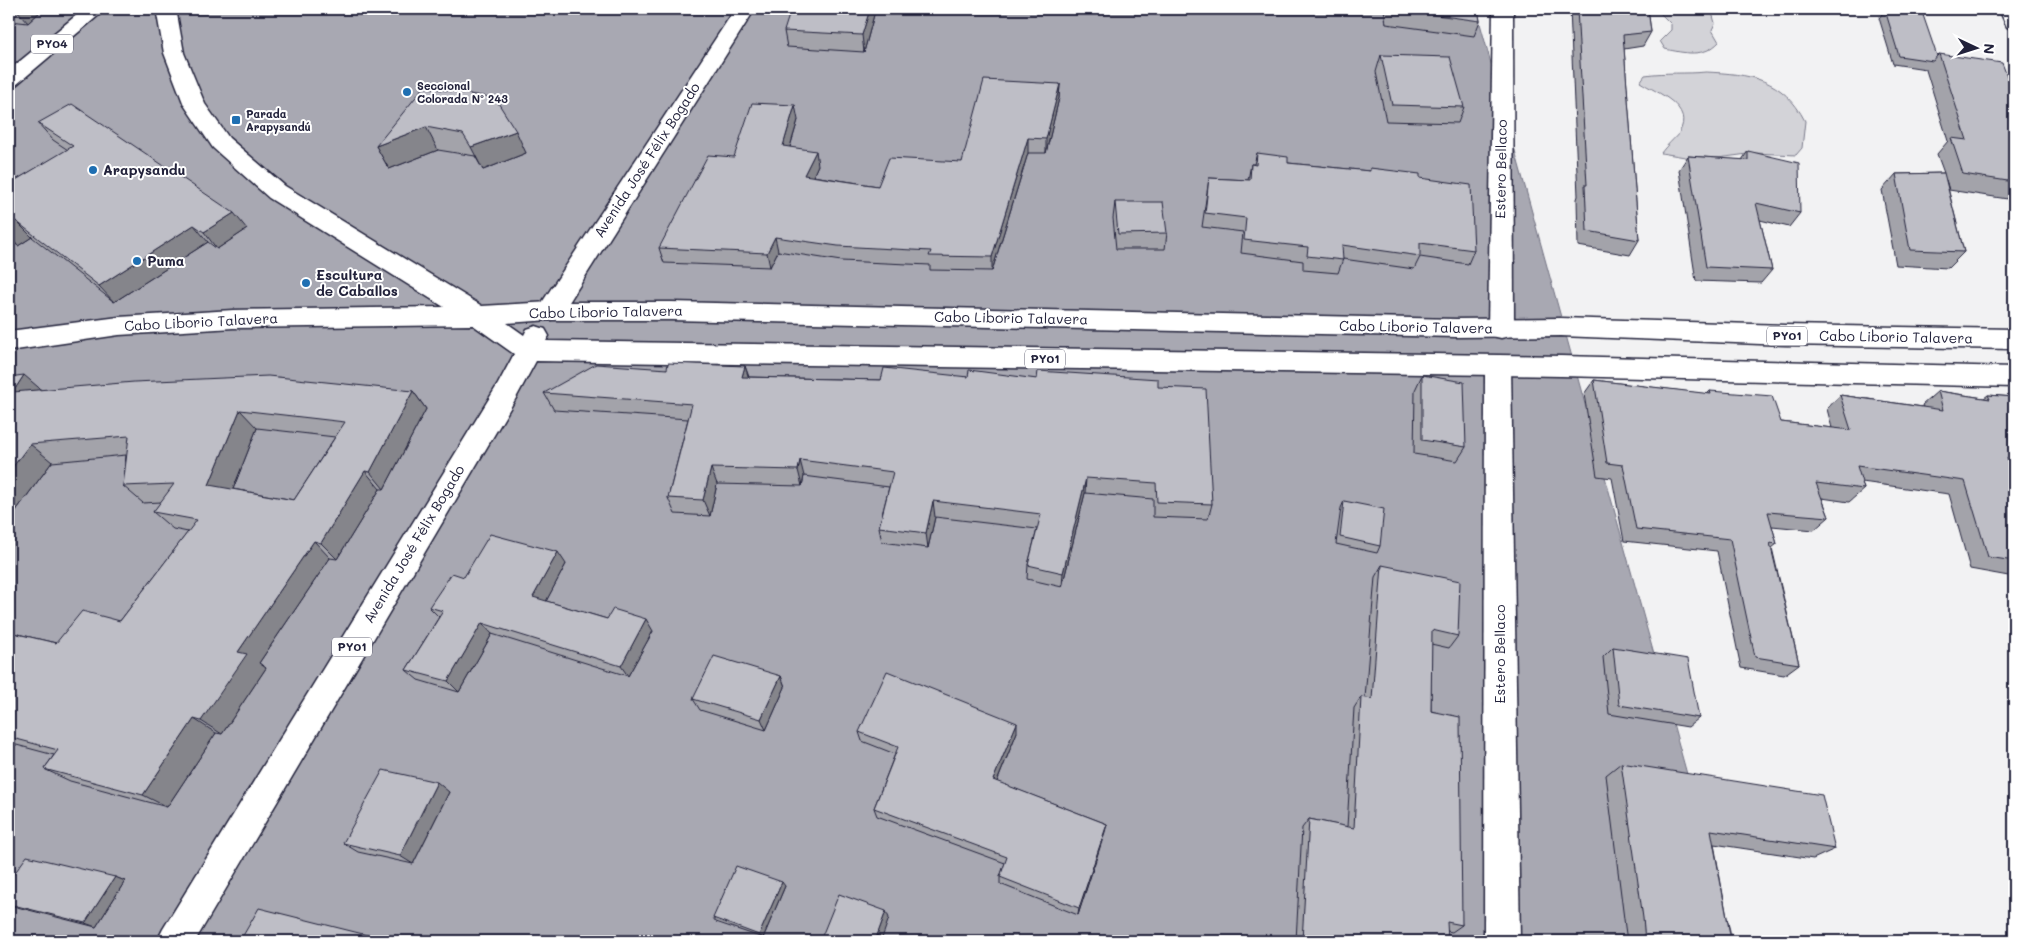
<svg xmlns="http://www.w3.org/2000/svg" width="2023" height="950" font-family="Mali,sans-serif">
<style>
.green{fill:#d3d3d8;stroke:#7a7a8a}
.water{fill:#a8a8b2;stroke:#727282}
.lines{fill:none;stroke-linecap:round;stroke-linejoin:round}
.street-casing{stroke:#22223b;stroke-width:3}
.secondary-casing{stroke:#22223b;stroke-width:3}
.highway-casing{stroke:#22223b;stroke-width:3}
.street{fill:#fff;fill-rule:evenodd}
.secondary{fill:#fff;fill-rule:evenodd}
.highway{fill:#fff;fill-rule:evenodd}
.wall{fill:#a3a3aa;stroke:#22223b;fill-rule:evenodd}
.shaded-wall{fill:#85858b;stroke:#22223b}
.building{fill:#bebec6;stroke:#22223b;fill-rule:evenodd}
.poi-dot{fill:#1f6fb2;stroke:#fff;stroke-width:2}
.labels{text-anchor:middle;stroke-width:4;stroke-linejoin:round;paint-order:stroke}
.far-poi-label{font-size:11px;font-weight:bold;fill:#22223b;stroke:#fff;text-anchor:start}
.shield{fill:#fff;stroke:#646476;stroke-width:1}
.shield-label{font-size:12px;font-weight:bold;fill:#22223b}
.street-label{font-size:14px;fill:#22223b;stroke:#fff}
.poi-label{font-size:14px;font-weight:bold;fill:#22223b;stroke:#fff;text-anchor:start}
</style>
<rect width="100%" height="100%" fill="#f2f2f3"/>
<filter id="ink" filterUnits="userSpaceOnUse"><feTurbulence type="fractalNoise" baseFrequency=".02" numOctaves="2"/><feDisplacementMap in="SourceGraphic" scale="10" xChannelSelector="R" yChannelSelector="G"/><feConvolveMatrix kernelMatrix="1 2 1 2 8 2 1 2 1" color-interpolation-filters="sRGB"/></filter>
<g filter="url(#ink)">
<g class="green">
<path d="M 1656,9 L 1711,9 L 1715,23 L 1712,30 L 1719,42 C 1704,58 1684,53 1665,49 L 1660,41 L 1671,30 L 1671,24 Z"/>
<path d="M 1706,72 C 1749,74 1783,78 1805,121 L 1802,148 L 1796,155 L 1755,153 L 1703,160 L 1661,153 C 1665,147 1676,137 1679,133 C 1695,106 1657,93 1640,82 L 1645,75 C 1665,72 1686,74 1706,72 Z"/>
</g>
<path class="water" d="M 9,9 L 1476,9 L 1733,941 L 9,941 Z"/>
<g class="lines">
<g class="street-casing">
<g id="street">
<path d="M 735,9 L 755,9 L 559,318 L 550,320 L 541,318 L 538,311 L 541,304 Z"/>
<path d="M 1493,9 L 1513,9 L 1514,329 L 1510,336 L 1501,338 L 1492,336 L 1488,329 Z"/>
<path d="M 1999,9 L 2014,9 L 2014,29 L 2007,27 Z"/>
</g>
</g>
<g class="secondary-casing">
<path id="secondary" d="M 1498,356 L 1507,359 L 1511,366 L 1520,941 L 1484,941 L 1485,366 L 1489,359 Z"/>
</g>
<g class="highway-casing">
<g id="highway">
<path d="M 84,9 L 106,9 L 16,85 L 9,87 L 9,70 Z"/>
<path d="M 159,9 L 179,9 L 177,14 L 184,53 L 205,104 L 229,138 L 285,186 L 482,306 L 550,302 L 671,302 L 1456,319 L 1561,318 L 1785,325 L 2014,329 L 2014,349 L 1785,345 L 1561,336 L 1456,337 L 671,320 L 550,320 L 507,323 L 524,335 L 527,329 L 536,326 L 545,329 L 549,336 L 546,341 L 1561,356 L 2014,367 L 2014,387 L 1561,376 L 536,361 L 516,398 L 195,941 L 157,941 L 163,929 L 498,384 L 514,354 L 473,325 L 233,328 L 119,335 L 9,351 L 9,331 L 119,317 L 233,310 L 444,307 L 269,198 L 213,148 L 184,105 L 164,53 L 157,14 Z"/>
</g>
</g>
<use href="#street" class="street"/>
<use href="#secondary" class="secondary"/>
<use href="#highway" class="highway"/>
</g>
<g class="wall">
<path d="M 9,9 L 43,9 L 28,23 L 10,21 L 9,22 Z"/>
<path d="M 1384,9 L 1478,9 L 1480,21 L 1474,36 L 1386,24 Z"/>
<path d="M 1570,9 L 1648,9 L 1651,32 L 1643,46 L 1624,49 L 1639,240 L 1630,255 L 1578,246 L 1577,199 L 1578,196 Z"/>
<path d="M 1885,10 L 1937,56 L 1939,54 L 2014,94 L 2014,200 L 1949,190 L 1946,180 L 1964,252 L 1948,268 L 1896,265 L 1882,190 L 1896,174 L 1944,173 L 1937,154 L 1948,141 L 1926,70 L 1926,69 L 1893,64 L 1879,18 Z"/>
<path d="M 875,11 L 864,52 L 787,47 L 784,31 Z"/>
<path d="M 1381,55 L 1464,107 L 1458,123 L 1386,121 L 1376,72 Z"/>
<path d="M 1060,84 L 1059,98 L 1046,153 L 1028,153 L 992,271 L 930,270 L 930,265 L 841,261 L 778,251 L 770,267 L 664,263 L 659,248 L 734,157 L 798,120 L 790,147 L 818,165 L 813,176 L 878,186 L 962,162 Z"/>
<path d="M 495,98 L 526,153 L 483,170 L 475,156 L 438,150 L 389,169 L 376,146 Z"/>
<path d="M 38,123 L 247,229 L 217,249 L 208,242 L 114,302 L 32,237 L 18,246 L 9,239 L 9,184 L 68,150 L 53,140 Z"/>
<path d="M 1748,151 L 1800,213 L 1789,227 L 1760,220 L 1772,270 L 1761,283 L 1696,281 L 1679,170 L 1688,156 L 1742,160 Z"/>
<path d="M 1257,153 L 1288,163 L 1369,171 L 1370,168 L 1420,178 L 1474,250 L 1468,264 L 1420,257 L 1414,269 L 1343,259 L 1338,273 L 1303,270 L 1303,261 L 1241,253 L 1243,232 L 1202,227 L 1209,178 L 1248,180 L 1251,164 L 1254,164 Z"/>
<path d="M 1115,202 L 1167,233 L 1165,249 L 1116,249 L 1113,218 Z"/>
<path d="M 745,366 L 749,377 L 881,380 L 968,377 L 1037,379 L 1158,387 L 1212,504 L 1208,519 L 1153,517 L 1153,499 L 1085,493 L 1062,587 L 1027,579 L 1028,565 L 1037,529 L 935,517 L 928,548 L 882,542 L 879,527 L 889,487 L 804,476 L 802,486 L 717,484 L 710,516 L 675,514 L 668,498 L 688,419 L 554,410 L 544,393 L 667,369 Z"/>
<path d="M 1422,375 L 1466,447 L 1457,461 L 1414,454 L 1415,390 Z"/>
<path d="M 9,377 L 41,390 L 413,391 L 426,409 L 384,489 L 380,489 L 337,559 L 330,558 L 259,663 L 266,668 L 222,734 L 216,733 L 167,807 L 70,781 L 44,769 L 54,755 L 9,743 L 9,632 L 56,643 L 120,621 L 188,532 L 173,529 L 153,512 L 161,502 L 143,503 L 123,486 L 126,455 L 52,462 L 9,520 ZM 257,428 L 335,437 L 294,500 L 233,489 Z"/>
<path d="M 1594,380 L 1707,394 L 1710,391 L 1781,422 L 1832,428 L 1827,409 L 1840,395 L 1923,407 L 1922,405 L 1938,391 L 1984,398 L 1988,395 L 2014,397 L 2014,473 L 2012,473 L 2014,479 L 2014,577 L 1970,569 L 1949,494 L 1862,482 L 1864,489 L 1849,502 L 1822,498 L 1829,517 L 1814,530 L 1772,526 L 1777,544 L 1772,548 L 1799,664 L 1784,675 L 1741,668 L 1717,551 L 1624,541 L 1612,478 L 1597,476 L 1584,394 Z"/>
<path d="M 1344,501 L 1380,546 L 1377,553 L 1336,544 L 1341,508 Z"/>
<path d="M 566,564 L 546,601 L 607,619 L 653,631 L 628,676 L 492,634 L 459,692 L 418,680 L 406,670 L 439,617 L 429,607 L 464,577 Z"/>
<path d="M 1382,565 L 1458,636 L 1449,648 L 1431,644 L 1431,711 L 1462,925 L 1452,932 L 1447,931 L 1448,941 L 1296,941 L 1302,828 L 1309,819 L 1347,827 L 1354,708 L 1361,697 L 1365,698 L 1375,577 Z"/>
<path d="M 1613,647 L 1699,718 L 1688,727 L 1609,714 L 1603,657 Z"/>
<path d="M 781,676 L 785,687 L 766,730 L 700,710 L 693,699 Z"/>
<path d="M 859,732 L 1017,732 L 997,782 L 1107,824 L 1078,915 L 1000,884 L 1000,877 L 1005,863 L 877,816 L 874,808 L 895,754 L 862,741 Z"/>
<path d="M 1621,763 L 1835,849 L 1813,859 L 1714,844 L 1731,940 L 1735,941 L 1627,941 L 1625,927 L 1606,775 Z"/>
<path d="M 449,792 L 413,864 L 358,852 L 343,843 Z"/>
<path d="M 115,877 L 125,881 L 96,927 L 9,905 L 9,881 Z"/>
<path d="M 785,886 L 763,938 L 716,922 L 713,918 Z"/>
</g>
<g class="shaded-wall">
<path d="M 16,9 L 43,9 L 28,23 Z"/>
<path d="M 870,9 L 875,9 L 875,11 L 864,52 L 862,35 Z"/>
<path d="M 1060,84 L 1059,98 L 1046,153 L 1046,139 Z"/>
<path d="M 795,105 L 798,120 L 786,160 L 783,146 Z"/>
<path d="M 426,127 L 438,150 L 389,169 L 376,146 Z"/>
<path d="M 516,131 L 526,153 L 483,170 L 471,147 Z"/>
<path d="M 1028,138 L 1028,153 L 992,271 L 992,257 Z"/>
<path d="M 816,151 L 818,165 L 807,190 L 804,175 Z"/>
<path d="M 234,213 L 247,229 L 217,249 L 204,232 Z"/>
<path d="M 16,221 L 32,237 L 18,246 L 9,236 L 9,225 Z"/>
<path d="M 194,225 L 208,242 L 114,302 L 99,286 Z"/>
<path d="M 775,237 L 778,251 L 770,267 L 767,253 Z"/>
<path d="M 745,366 L 750,382 L 742,377 Z"/>
<path d="M 24,375 L 45,393 L 13,392 Z"/>
<path d="M 413,391 L 426,409 L 384,489 L 370,472 Z"/>
<path d="M 240,410 L 257,428 L 228,502 L 209,485 Z"/>
<path d="M 30,444 L 52,462 L 9,520 L 9,472 Z"/>
<path d="M 800,460 L 804,476 L 802,486 L 798,470 Z"/>
<path d="M 711,468 L 717,484 L 710,516 L 703,500 Z"/>
<path d="M 365,471 L 380,489 L 337,559 L 321,543 Z"/>
<path d="M 1086,478 L 1085,493 L 1062,587 L 1063,573 Z"/>
<path d="M 933,501 L 935,517 L 928,548 L 926,533 Z"/>
<path d="M 314,541 L 330,558 L 259,663 L 266,668 L 222,734 L 201,721 L 238,652 Z"/>
<path d="M 558,552 L 566,564 L 542,609 L 533,597 Z"/>
<path d="M 646,619 L 653,631 L 628,676 L 621,666 Z"/>
<path d="M 482,623 L 492,634 L 459,692 L 448,681 Z"/>
<path d="M 781,676 L 785,687 L 766,730 L 761,719 Z"/>
<path d="M 194,719 L 216,733 L 167,807 L 143,795 Z"/>
<path d="M 1017,723 L 1017,732 L 994,789 L 993,780 Z"/>
<path d="M 437,782 L 449,792 L 413,864 L 400,856 Z"/>
<path d="M 1107,824 L 1105,832 L 1078,915 L 1079,908 Z"/>
<path d="M 115,877 L 125,881 L 96,927 L 85,923 Z"/>
<path d="M 782,882 L 785,886 L 763,938 L 759,935 Z"/>
<path d="M 886,911 L 889,918 L 881,941 L 875,941 Z"/>
</g>
<g class="building">
<path d="M 791,9 L 870,9 L 862,35 L 784,31 Z"/>
<path d="M 1392,9 L 1478,9 L 1480,21 Z"/>
<path d="M 1577,9 L 1648,9 L 1651,32 L 1623,35 L 1639,240 L 1587,231 L 1585,185 L 1587,185 Z"/>
<path d="M 1885,10 L 1923,15 L 1937,56 L 1933,61 L 1899,56 Z"/>
<path d="M 1939,54 L 2002,63 L 2014,94 L 2014,182 L 1963,174 L 1951,138 L 1967,140 Z"/>
<path d="M 1381,55 L 1450,57 L 1464,107 L 1392,105 Z"/>
<path d="M 984,80 L 1060,84 L 1046,139 L 1028,138 L 992,257 L 929,256 L 931,251 L 838,246 L 775,237 L 767,253 L 659,248 L 708,155 L 734,157 L 752,103 L 795,105 L 783,146 L 816,151 L 804,175 L 878,186 L 889,158 L 962,162 Z"/>
<path d="M 424,87 L 495,98 L 516,131 L 471,147 L 463,134 L 426,127 L 376,146 Z"/>
<path d="M 72,104 L 234,213 L 204,232 L 194,225 L 99,286 L 16,221 L 9,225 L 9,184 L 73,146 L 38,123 Z"/>
<path d="M 1748,151 L 1799,163 L 1800,213 L 1756,203 L 1772,270 L 1706,267 L 1688,156 L 1748,160 Z"/>
<path d="M 1257,153 L 1288,157 L 1288,163 L 1370,171 L 1370,168 L 1420,174 L 1420,178 L 1471,185 L 1474,250 L 1420,243 L 1420,256 L 1342,245 L 1343,260 L 1307,256 L 1308,247 L 1244,240 L 1246,218 L 1205,213 L 1209,178 L 1250,180 L 1251,164 L 1256,165 Z"/>
<path d="M 1944,173 L 1964,252 L 1910,250 L 1896,174 Z"/>
<path d="M 1115,202 L 1163,202 L 1167,233 L 1118,234 Z"/>
<path d="M 668,363 L 745,366 L 742,377 L 881,380 L 884,368 L 968,377 L 969,370 L 1037,379 L 1038,371 L 1158,379 L 1158,387 L 1206,389 L 1212,504 L 1157,502 L 1156,483 L 1086,478 L 1063,573 L 1028,565 L 1041,514 L 933,501 L 926,533 L 879,527 L 893,472 L 800,460 L 798,470 L 711,468 L 703,500 L 668,498 L 692,404 L 544,393 L 596,364 L 667,369 Z"/>
<path d="M 24,375 L 13,392 L 134,382 L 268,376 L 413,391 L 370,472 L 365,471 L 321,543 L 314,541 L 238,652 L 247,654 L 201,721 L 194,719 L 143,795 L 44,769 L 58,750 L 9,737 L 9,632 L 56,643 L 82,611 L 120,621 L 197,520 L 153,512 L 174,484 L 123,486 L 129,436 L 30,444 L 9,472 L 9,377 ZM 240,410 L 345,422 L 294,500 L 209,485 Z"/>
<path d="M 1422,375 L 1464,382 L 1466,447 L 1422,440 Z"/>
<path d="M 1594,380 L 1711,394 L 1710,391 L 1772,396 L 1781,422 L 1851,430 L 1840,395 L 1943,410 L 1938,391 L 1990,399 L 1988,395 L 2014,397 L 2014,459 L 2007,458 L 2014,479 L 2014,561 L 1988,557 L 1965,481 L 1857,466 L 1864,489 L 1816,483 L 1829,517 L 1768,512 L 1777,544 L 1770,543 L 1799,664 L 1755,657 L 1730,539 L 1636,529 L 1623,465 L 1607,463 Z"/>
<path d="M 1344,501 L 1384,509 L 1380,546 L 1340,537 Z"/>
<path d="M 490,534 L 558,552 L 533,597 L 607,619 L 613,609 L 646,619 L 621,666 L 482,623 L 448,681 L 406,670 L 443,611 L 429,607 L 452,573 L 464,577 Z"/>
<path d="M 1382,565 L 1460,581 L 1458,636 L 1432,630 L 1431,711 L 1460,717 L 1462,925 L 1447,922 L 1448,941 L 1302,941 L 1309,819 L 1354,828 L 1361,697 L 1372,699 Z"/>
<path d="M 1613,647 L 1688,659 L 1699,718 L 1619,705 Z"/>
<path d="M 714,656 L 781,676 L 761,719 L 693,699 Z"/>
<path d="M 887,671 L 1017,723 L 993,780 L 1107,824 L 1079,908 L 1000,877 L 1007,857 L 874,808 L 898,747 L 859,732 Z"/>
<path d="M 1621,763 L 1822,795 L 1835,849 L 1711,830 L 1731,940 L 1735,941 L 1645,941 L 1643,918 Z"/>
<path d="M 383,770 L 437,782 L 400,856 L 343,843 Z"/>
<path d="M 27,856 L 115,877 L 85,923 L 9,904 L 9,881 Z"/>
<path d="M 736,866 L 782,882 L 759,935 L 713,918 Z"/>
<path d="M 839,894 L 886,911 L 875,941 L 820,941 Z"/>
<path d="M 259,908 L 391,941 L 240,941 Z"/>
</g>
</g>
<g class="poi-dot">
<circle cx="407" cy="92" r="5"/>
<rect x="231" y="115" width="10" height="10" rx="2.5"/>
<circle cx="93" cy="170" r="5"/>
<circle cx="137" cy="261" r="5"/>
<circle cx="306" cy="283" r="5"/>
</g>
<g class="labels">
<g class="far-poi-label">
<text x="417" y="90">Seccional<tspan x="417" dy="13">Colorada Nº 243</tspan></text>
<text x="246" y="118">Parada<tspan x="246" dy="13">Arapysandú</tspan></text>
</g>
<g class="shield">
<rect x="31" y="34.5" width="42" height="19" rx="4"/>
<rect x="1767" y="326.5" width="40" height="19" rx="4"/>
<rect x="1025" y="349.5" width="40" height="19" rx="4"/>
<rect x="332" y="637.5" width="40" height="19" rx="4"/>
</g>
<g class="shield-label">
<text x="52" y="48">PY04</text>
<text x="1787" y="340">PY01</text>
<text x="1045" y="363">PY01</text>
<text x="352" y="651">PY01</text>
</g>
<g class="street-label">
<text transform="translate(647 160) rotate(-57)" y="5">Avenida José Félix Bogado</text>
<text transform="translate(1501 169) rotate(-89)" y="5">Estero Bellaco</text>
<text transform="translate(606 312) rotate(-1)" y="5">Cabo Liborio Talavera</text>
<text transform="translate(1011 318) rotate(1)" y="5">Cabo Liborio Talavera</text>
<text transform="translate(201 322) rotate(-3)" y="5">Cabo Liborio Talavera</text>
<text transform="translate(1416 327) rotate(1)" y="5">Cabo Liborio Talavera</text>
<text transform="translate(1896 337) rotate(1)" y="5">Cabo Liborio Talavera</text>
<text transform="translate(414 544) rotate(-59)" y="5">Avenida José Félix Bogado</text>
<text transform="translate(1500 654) rotate(-90)" y="5">Estero Bellaco</text>
</g>
<g class="poi-label">
<text x="103" y="175">Arapysandu</text>
<text x="147" y="266">Puma</text>
<text x="316" y="280">Escultura<tspan x="316" dy="16">de Caballos</tspan></text>
</g>
</g>
<rect width="2023" height="950" fill="none" stroke="#fff" stroke-width="30"/>
<rect x="15" y="15" width="1993" height="920" fill="none" stroke="#22223b" stroke-width="2" filter="url(#ink)"/>
<g transform="translate(1976 48) rotate(94)" stroke="#ffffff" stroke-width="4" paint-order="stroke">
<path d="M0-4L9 19L0 12L-9 19Z" fill="#22223b"/>
<text y="-8" font-size="14" font-weight="bold" text-anchor="middle" fill="#22223b">N</text>
</g>
</svg>
